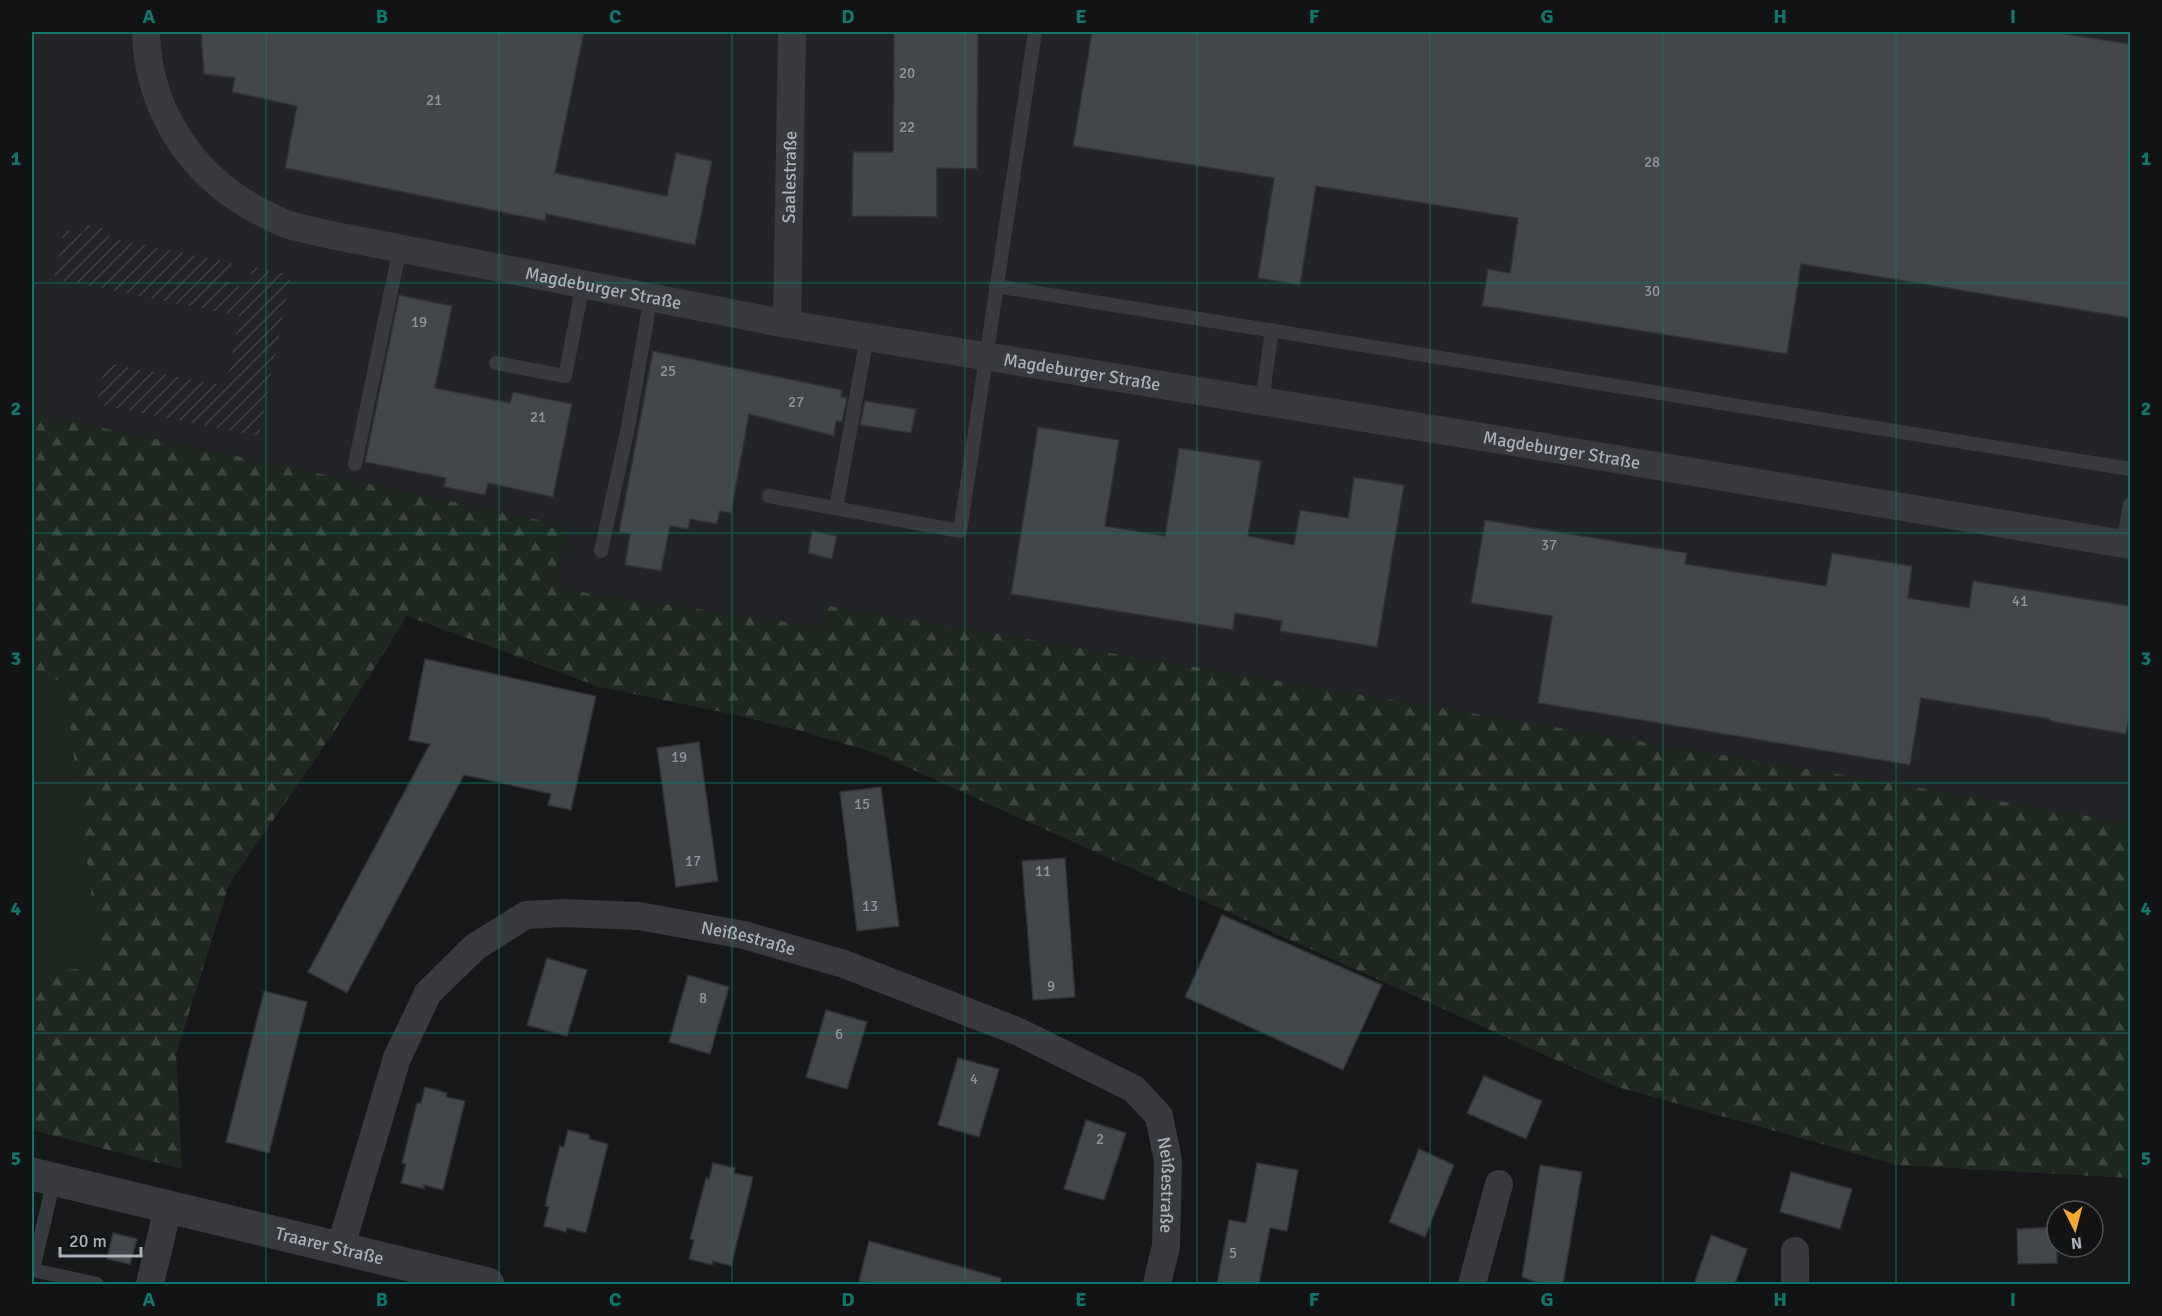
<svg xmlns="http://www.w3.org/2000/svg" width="2162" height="1316" font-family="Signika,sans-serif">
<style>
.built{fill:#232427}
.industrial{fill:url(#industrial-furrows)}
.forest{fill:url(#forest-firs)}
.park{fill:#1f2820}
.building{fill:#43464a;stroke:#313236;stroke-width:1.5}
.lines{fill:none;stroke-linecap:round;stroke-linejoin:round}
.service{stroke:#383a3f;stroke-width:14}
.minor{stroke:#383a3f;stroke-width:28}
.tertiary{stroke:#383a3f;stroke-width:33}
.grid{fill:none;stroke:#0f766e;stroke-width:1.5;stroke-opacity:0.55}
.labels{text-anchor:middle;stroke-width:4.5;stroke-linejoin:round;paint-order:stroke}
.number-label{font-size:15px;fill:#90969e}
.street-label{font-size:18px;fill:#a9b0ba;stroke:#121315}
.neatline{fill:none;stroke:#0f766e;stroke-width:2}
.grid-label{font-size:20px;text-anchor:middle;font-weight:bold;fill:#0f766e}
</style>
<defs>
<pattern id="industrial-furrows" width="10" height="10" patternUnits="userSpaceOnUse" patternTransform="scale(1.5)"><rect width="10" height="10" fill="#232427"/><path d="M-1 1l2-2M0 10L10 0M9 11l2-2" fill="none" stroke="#404144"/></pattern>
<pattern id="forest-firs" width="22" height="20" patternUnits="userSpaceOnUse" patternTransform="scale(1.5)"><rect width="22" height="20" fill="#1f2820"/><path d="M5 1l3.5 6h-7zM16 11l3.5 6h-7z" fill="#3d453e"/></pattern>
</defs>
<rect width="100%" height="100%" fill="#17181a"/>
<path class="built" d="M 32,32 L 2130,32 L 2130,827 L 823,606 L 820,627 L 555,588 L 568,526 L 32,413 Z"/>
<path class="industrial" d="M 86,225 L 110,230 L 109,238 L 232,263 L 228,284 L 248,287 L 252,267 L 291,275 L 259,436 L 97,404 L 105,363 L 226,386 L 240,316 L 54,279 L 64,230 L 84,234 Z"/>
<path class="forest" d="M 32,413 L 568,526 L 555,588 L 820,627 L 823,605 L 2130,823 L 2130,1178 L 1897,1165 L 1614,1086 L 878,754 L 802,731 L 727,713 L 600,687 L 407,616 L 336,729 L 229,884 L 176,1055 L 182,1169 L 32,1130 L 32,974 L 100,966 L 64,679 L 32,683 Z"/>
<path class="park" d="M 64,679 L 100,966 L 32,974 L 32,683 Z"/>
<g class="building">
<path d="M 201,32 L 584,32 L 555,173 L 667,196 L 676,153 L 712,161 L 695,245 L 546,214 L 545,221 L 285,168 L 297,106 L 232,92 L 235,78 L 204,74 Z"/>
<path d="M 894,32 L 978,32 L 977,169 L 937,168 L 937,217 L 852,216 L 853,152 L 893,152 Z"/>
<path d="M 1092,32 L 2053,32 L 2130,44 L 2130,318 L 1801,264 L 1787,354 L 1504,309 L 1482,306 L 1488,269 L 1510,273 L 1518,218 L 1316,186 L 1300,285 L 1258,278 L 1274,178 L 1073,146 Z"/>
<path d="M 399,295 L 452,306 L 435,388 L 510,403 L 513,392 L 572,404 L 553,497 L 488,483 L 485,495 L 444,487 L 446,478 L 365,462 Z"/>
<path d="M 653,351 L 842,390 L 841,397 L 847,398 L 842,422 L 836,421 L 834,436 L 749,414 L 731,513 L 720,511 L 717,524 L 690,519 L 688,529 L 670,526 L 661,571 L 625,565 L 630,534 L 619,532 Z"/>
<path d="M 865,401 L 916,409 L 911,433 L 860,425 Z"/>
<path d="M 1038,427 L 1119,440 L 1105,526 L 1165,536 L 1179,448 L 1261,461 L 1248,536 L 1294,545 L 1300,510 L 1348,518 L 1354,477 L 1404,485 L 1377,647 L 1280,631 L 1282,621 L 1235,613 L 1233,630 L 1011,594 Z"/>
<path d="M 1485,520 L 1687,553 L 1685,564 L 1826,586 L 1832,553 L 1912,566 L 1908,598 L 1969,608 L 1973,581 L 2130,606 L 2130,709 L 2126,734 L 2050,721 L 2050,719 L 1921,698 L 1910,765 L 1538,703 L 1552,616 L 1471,603 Z"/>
<path d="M 812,531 L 837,536 L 832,559 L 808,553 Z"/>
<path d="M 425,659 L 596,696 L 571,810 L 548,805 L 551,794 L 464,775 L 347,993 L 308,972 L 430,744 L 409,740 Z"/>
<path d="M 699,742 L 718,881 L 676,887 L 657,748 Z"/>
<path d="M 881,787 L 899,926 L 857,931 L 840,792 Z"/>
<path d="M 1065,858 L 1075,997 L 1033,1000 L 1022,861 Z"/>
<path d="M 1222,915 L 1382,985 L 1343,1070 L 1185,997 Z"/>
<path d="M 547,958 L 587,970 L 567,1036 L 527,1025 Z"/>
<path d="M 688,975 L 729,987 L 710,1054 L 669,1042 Z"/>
<path d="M 264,991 L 307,1002 L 269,1153 L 226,1142 Z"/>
<path d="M 826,1010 L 867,1022 L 847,1089 L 806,1077 Z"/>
<path d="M 958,1058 L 999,1069 L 979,1137 L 938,1125 Z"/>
<path d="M 1484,1076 L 1542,1101 L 1526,1139 L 1467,1113 Z"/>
<path d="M 425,1087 L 447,1093 L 446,1097 L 465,1101 L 443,1190 L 424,1185 L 424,1189 L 401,1183 L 406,1164 L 402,1163 L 417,1103 L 421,1103 Z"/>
<path d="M 1086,1120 L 1126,1133 L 1104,1200 L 1064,1189 Z"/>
<path d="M 568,1130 L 590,1135 L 589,1139 L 608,1144 L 586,1233 L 567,1228 L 566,1232 L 544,1226 L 549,1207 L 545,1206 L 550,1184 L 560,1146 L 564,1147 Z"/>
<path d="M 1419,1149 L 1454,1165 L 1425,1237 L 1389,1222 Z"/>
<path d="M 713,1163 L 735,1168 L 734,1173 L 753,1177 L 731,1266 L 713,1261 L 712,1265 L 689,1259 L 694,1240 L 690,1239 L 706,1178 L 709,1179 Z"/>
<path d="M 1257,1163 L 1298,1170 L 1287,1231 L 1270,1228 L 1259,1284 L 1217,1284 L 1229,1220 L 1246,1223 Z"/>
<path d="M 1540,1165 L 1582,1172 L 1563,1284 L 1541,1284 L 1522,1277 Z"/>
<path d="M 1791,1172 L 1852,1189 L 1840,1229 L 1780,1212 Z"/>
<path d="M 2057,1227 L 2057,1263 L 2018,1264 L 2017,1229 Z"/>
<path d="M 113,1233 L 137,1239 L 130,1264 L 107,1259 Z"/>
<path d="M 1711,1235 L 1747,1249 L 1735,1284 L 1694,1284 Z"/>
<path d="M 869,1241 L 1001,1278 L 1001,1284 L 871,1284 L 859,1281 Z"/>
</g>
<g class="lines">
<g class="service">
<path d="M 996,286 L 2130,469"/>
<path d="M 496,363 L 565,376 L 583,284"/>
<path d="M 1262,401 L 1272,330"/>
<path d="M 355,464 L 400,248"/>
<path d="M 769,496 L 960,531 L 1035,32"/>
<path d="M 836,508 L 867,337"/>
<path d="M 2123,544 L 2130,504"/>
<path d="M 601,551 L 628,427 L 651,297"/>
<path d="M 54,1179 L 33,1270 L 97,1284"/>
</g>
<g class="minor">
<path id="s1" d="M 146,32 C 148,110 192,177 261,212 C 269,216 278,221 286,224 C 301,229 316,231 331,235 L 787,324 L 1556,449 L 2130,545"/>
<path id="s2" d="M 787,324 L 792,32"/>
<path id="s3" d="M 340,1249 L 397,1058 L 428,993 L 475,947 L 526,915 L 564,913 L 639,916 L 744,935 L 844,964 L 1019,1032 L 1134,1089 L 1159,1116 L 1168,1161 L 1166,1246 L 1157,1284"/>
<path d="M 1795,1251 L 1795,1284"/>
<path d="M 150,1284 L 168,1207"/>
<path d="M 1472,1284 L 1499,1184"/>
</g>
<path class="tertiary" id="s4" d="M 32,1174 L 488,1284"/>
</g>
<path class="grid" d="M 266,32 L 266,1284M 499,32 L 499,1284M 732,32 L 732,1284M 965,32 L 965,1284M 1197,32 L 1197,1284M 1430,32 L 1430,1284M 1663,32 L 1663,1284M 1896,32 L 1896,1284M 32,283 L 2130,283M 32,533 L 2130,533M 32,783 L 2130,783M 32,1033 L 2130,1033"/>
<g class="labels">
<g class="number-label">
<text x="907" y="78">20</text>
<text x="434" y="105">21</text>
<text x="907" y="132">22</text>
<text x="1652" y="167">28</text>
<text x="1652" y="296">30</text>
<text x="419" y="327">19</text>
<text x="668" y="376">25</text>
<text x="796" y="407">27</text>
<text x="538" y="422">21</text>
<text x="1549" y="550">37</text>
<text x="2020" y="606">41</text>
<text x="679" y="762">19</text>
<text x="862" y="809">15</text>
<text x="693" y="866">17</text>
<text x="1043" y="876">11</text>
<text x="870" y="911">13</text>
<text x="1051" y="991">9</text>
<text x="703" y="1003">8</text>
<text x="839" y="1039">6</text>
<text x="974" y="1084">4</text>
<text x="1100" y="1144">2</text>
<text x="1233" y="1258">5</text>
</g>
<g class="street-label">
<text dy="6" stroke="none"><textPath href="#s2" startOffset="147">Saalestraße</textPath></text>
<text dy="6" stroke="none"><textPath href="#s1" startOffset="576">Magdeburger Straße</textPath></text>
<text dy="6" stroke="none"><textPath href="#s1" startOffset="1062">Magdeburger Straße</textPath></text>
<text dy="6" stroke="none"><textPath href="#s1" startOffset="1548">Magdeburger Straße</textPath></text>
<text dy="6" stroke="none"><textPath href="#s3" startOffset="622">Neißestraße</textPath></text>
<text dy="6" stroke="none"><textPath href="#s3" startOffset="1144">Neißestraße</textPath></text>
<text dy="6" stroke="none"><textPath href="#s4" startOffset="306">Traarer Straße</textPath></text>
</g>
</g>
<rect width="2162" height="1316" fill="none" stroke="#121315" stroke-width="66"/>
<g transform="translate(2075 1229) rotate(174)"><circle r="28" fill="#121315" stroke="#4e5257" stroke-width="1.5"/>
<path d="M0-4.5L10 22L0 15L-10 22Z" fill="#f8a731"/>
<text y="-9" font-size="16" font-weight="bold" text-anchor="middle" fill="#a9b0ba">N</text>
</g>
<path d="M60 1247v9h81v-9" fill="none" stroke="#a9b0ba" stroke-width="3"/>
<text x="69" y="1247" font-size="18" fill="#a9b0ba" stroke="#121315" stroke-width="4.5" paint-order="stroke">20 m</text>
<rect x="33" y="33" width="2096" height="1250" class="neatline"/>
<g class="grid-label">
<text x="149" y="23">A</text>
<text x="382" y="23">B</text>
<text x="615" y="23">C</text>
<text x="848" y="23">D</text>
<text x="1081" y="23">E</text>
<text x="1314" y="23">F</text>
<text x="1547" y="23">G</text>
<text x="1780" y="23">H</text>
<text x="2013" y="23">I</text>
<text x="16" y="165">1</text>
<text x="2146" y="165">1</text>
<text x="16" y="415">2</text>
<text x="2146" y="415">2</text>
<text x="16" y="665">3</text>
<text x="2146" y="665">3</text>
<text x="16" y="915">4</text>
<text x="2146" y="915">4</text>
<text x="16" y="1165">5</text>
<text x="2146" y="1165">5</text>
<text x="149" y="1306">A</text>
<text x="382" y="1306">B</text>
<text x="615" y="1306">C</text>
<text x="848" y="1306">D</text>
<text x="1081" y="1306">E</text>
<text x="1314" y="1306">F</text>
<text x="1547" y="1306">G</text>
<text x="1780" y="1306">H</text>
<text x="2013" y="1306">I</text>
</g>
</svg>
